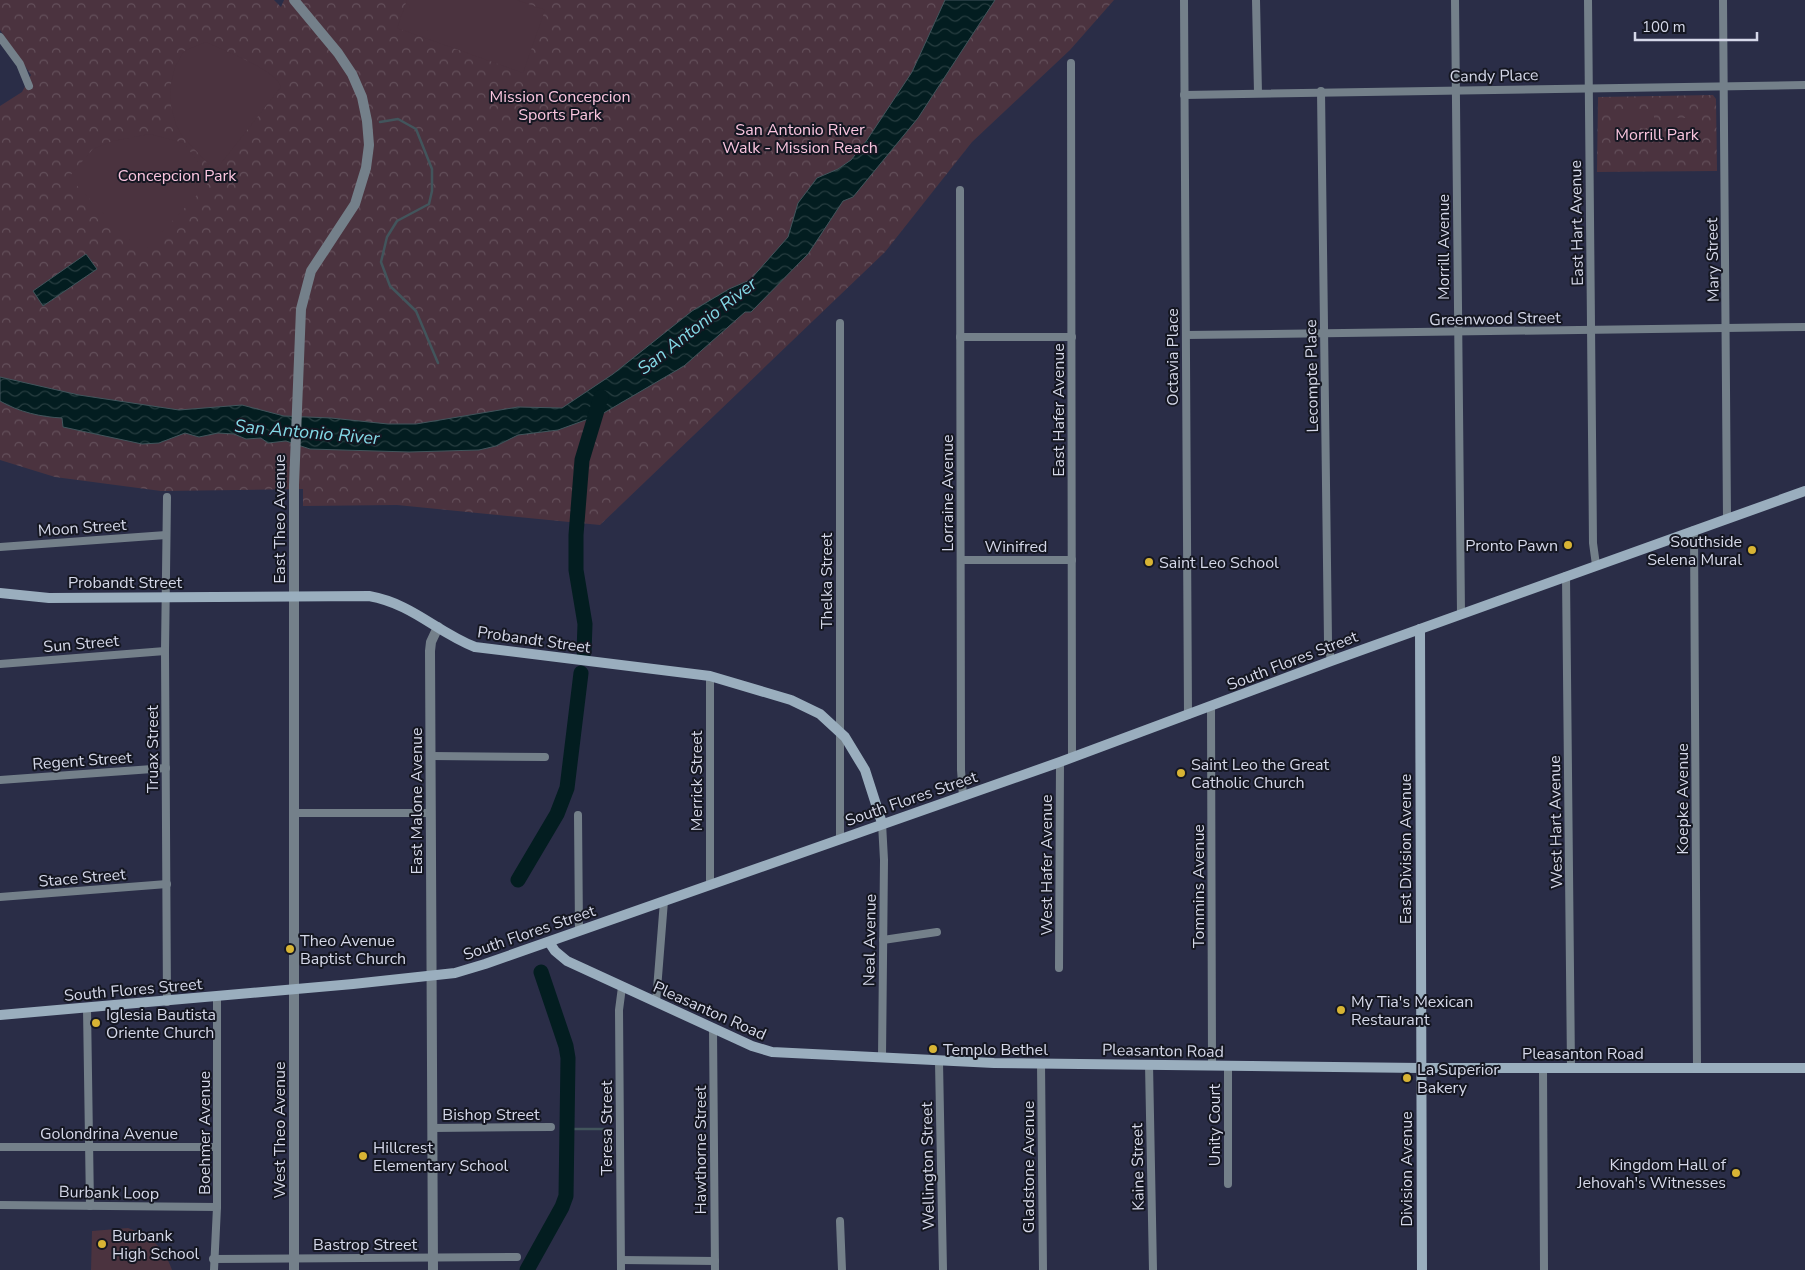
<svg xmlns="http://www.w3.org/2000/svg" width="1805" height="1270" font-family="'Nunito Sans',sans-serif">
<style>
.park{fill:url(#park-crowns)}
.garden{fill:#4b333f}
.water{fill:url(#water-waves);stroke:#42555c}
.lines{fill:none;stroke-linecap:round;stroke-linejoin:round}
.stream{stroke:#42555c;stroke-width:2.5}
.river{stroke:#031d20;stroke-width:15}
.minor{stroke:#74808a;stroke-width:8}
.tertiary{stroke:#74808a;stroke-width:10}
.secondary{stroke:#9aaebe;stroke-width:10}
.poi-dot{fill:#d8b434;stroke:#151722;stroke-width:2}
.labels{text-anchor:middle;stroke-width:4;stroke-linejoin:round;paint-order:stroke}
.street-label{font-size:16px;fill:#d5d8e9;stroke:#151722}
.park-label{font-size:16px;fill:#fac5df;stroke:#151722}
.poi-label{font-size:16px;fill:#d5d8e9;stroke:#151722;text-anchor:start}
.water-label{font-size:18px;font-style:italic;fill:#83d9e6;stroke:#151722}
</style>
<defs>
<pattern id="park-crowns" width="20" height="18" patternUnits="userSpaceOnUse" patternTransform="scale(1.25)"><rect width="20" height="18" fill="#4b333f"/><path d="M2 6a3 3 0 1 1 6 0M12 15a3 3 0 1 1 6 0" fill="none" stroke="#64505b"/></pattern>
<pattern id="water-waves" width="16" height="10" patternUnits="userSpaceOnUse" patternTransform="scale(1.25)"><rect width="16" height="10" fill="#031d20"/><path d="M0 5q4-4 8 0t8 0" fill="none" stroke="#273d40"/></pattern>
</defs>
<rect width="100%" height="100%" fill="#2a2d47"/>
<g class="park">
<path d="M 0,0 L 274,0 L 281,7 L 284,0 L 1114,0 L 1070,50 L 972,142 L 885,252 L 600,525 L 397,505 L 303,506 L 303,489 L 161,491 L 55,477 L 0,460 L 0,106 L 22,92 L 31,75 L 0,30 Z"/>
<path d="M 1713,95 L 1716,99 L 1717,171 L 1597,172 L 1598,97 Z"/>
</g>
<g class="garden">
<path d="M 407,0 L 517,0 L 545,10 L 523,73 L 397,28 Z"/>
<path d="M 206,42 C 222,50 277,70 281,87 L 215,171 L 183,137 L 176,125 L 171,106 L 170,88 L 175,67 L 184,51 Z"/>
<rect x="1617" y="109" width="37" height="19"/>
<rect x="1674" y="118" width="28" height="17"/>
<path d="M 150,134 L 184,143 L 211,180 L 147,248 L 139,248 L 120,231 L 69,177 L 93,149 L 113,141 Z"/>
<path d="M 128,1228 C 151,1236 164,1247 172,1270 L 91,1270 L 92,1231 Z"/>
</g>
<g class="water">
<path d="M 945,0 L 995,0 L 918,118 L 853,197 L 843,201 L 808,254 L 751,312 L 745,312 L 684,366 L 602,414 L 558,430 L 518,435 L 496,446 L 479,450 L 409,452 L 310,449 L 286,441 L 268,443 L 261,438 L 246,439 L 234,434 L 218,433 L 199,437 L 185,433 L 159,443 L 142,444 L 63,427 L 62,418 C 41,417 19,412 0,401 L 0,377 L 79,395 L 179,410 L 242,405 L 284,416 L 331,418 L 388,424 L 416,424 L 518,407 L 562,408 L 613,374 L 692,311 L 729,289 L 750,280 L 788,237 L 798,203 L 817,178 L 838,169 L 851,160 L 867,140 L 912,72 Z"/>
<path d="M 86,254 L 97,269 L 43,306 L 33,291 Z"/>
</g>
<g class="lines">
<g class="stream">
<path d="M 380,122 L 398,119 L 416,129 L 432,169 L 432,191 L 429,204 L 397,221 L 387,237 L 381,262 L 390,286 L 416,311 L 438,363"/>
<path d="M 568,1129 L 611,1129"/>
</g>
<g class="river">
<path d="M 584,652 L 585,624 L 576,570 L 576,535 L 582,460 L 601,397"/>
<path d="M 518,880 L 557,814 L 567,788 L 581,673"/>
<path d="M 527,1270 L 562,1207 L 566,1196 L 568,1058 L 566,1046 L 541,972"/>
</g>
<g class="minor">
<path d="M 1184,0 L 1188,715"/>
<path d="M 1256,0 L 1258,93"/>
<path d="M 1455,0 L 1461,614"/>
<path d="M 1588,0 L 1593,543 L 1596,565"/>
<path d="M 1723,0 L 1727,519"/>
<path d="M 0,37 L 20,64 L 29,86"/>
<path d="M 1071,63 L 1072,758"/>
<path d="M 1321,91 L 1328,641 L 1331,661"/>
<path d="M 1184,95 L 1805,85"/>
<path d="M 960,190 L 961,770 L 963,796"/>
<path d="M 840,323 L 840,839"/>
<path d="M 1186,335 L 1805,327"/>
<path d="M 960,337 L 1072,337"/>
<path d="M 167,497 L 165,651 L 167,1002"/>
<path d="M 1694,530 L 1697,1068"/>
<path d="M 0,547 L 166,535"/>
<path d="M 961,560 L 1072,560"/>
<path d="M 1566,576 L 1571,1068"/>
<path d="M 0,664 L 165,651"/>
<path d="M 1211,707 L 1212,1066"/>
<path d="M 431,756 L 545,757"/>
<path d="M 0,780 L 166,768"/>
<path d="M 294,813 L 431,813"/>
<path d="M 578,815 L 579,931"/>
<path d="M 710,885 L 710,676"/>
<path d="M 0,897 L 167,884"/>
<path d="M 883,940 L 937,932"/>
<path d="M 1059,968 L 1060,762"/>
<path d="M 656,1002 L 664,901"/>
<path d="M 87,1008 L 90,1206"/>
<path d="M 713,1029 L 715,1270"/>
<path d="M 882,1058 L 884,860 L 882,823"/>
<path d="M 939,1062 L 943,1270"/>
<path d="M 1041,1063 L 1043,1270"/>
<path d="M 1149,1064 L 1153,1270"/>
<path d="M 1228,1066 L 1228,1184"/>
<path d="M 1543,1068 L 1544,1270"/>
<path d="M 432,1128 L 551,1127"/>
<path d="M 0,1147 L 217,1147"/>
<path d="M 0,1205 L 217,1207"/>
<path d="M 840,1221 L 842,1270"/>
<path d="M 213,1259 L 517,1257"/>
<path d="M 621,1260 L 715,1261"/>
<path d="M 214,1270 L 217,1207 L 217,996"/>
<path d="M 621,1270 L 619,1010 L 622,987"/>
</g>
<g class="tertiary">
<path d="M 294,0 L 338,53 L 352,74 L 362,97 L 367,121 L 369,145 L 366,168 L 355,204 L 311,271 L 301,309 L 294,485 L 294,1270"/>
<path d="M 433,1270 L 430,651 L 431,642 L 438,627"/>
</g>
<g class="secondary">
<path d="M 0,593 L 49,598 L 369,596 C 413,604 435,631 475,647 L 710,676 L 791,700 L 820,714 L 845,737 L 865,770 L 882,823"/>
<path d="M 1420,629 L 1422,1270"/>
<path d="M 549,942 L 555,951 L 567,961 L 752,1046 L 772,1052 L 994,1063 L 1421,1068 L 1805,1068"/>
<path d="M 0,1015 L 353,984 L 455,973 L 485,964 L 1060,762 L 1331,661 L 1805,491"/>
</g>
</g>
<g class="poi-dot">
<circle cx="1568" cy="545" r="5"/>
<circle cx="1752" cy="550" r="5"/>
<circle cx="1149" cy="562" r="5"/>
<circle cx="1181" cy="773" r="5"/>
<circle cx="290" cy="949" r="5"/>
<circle cx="1341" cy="1010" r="5"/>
<circle cx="96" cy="1023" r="5"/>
<circle cx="933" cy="1049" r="5"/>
<circle cx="1407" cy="1078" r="5"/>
<circle cx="363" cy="1156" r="5"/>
<circle cx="1736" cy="1173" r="5"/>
<circle cx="102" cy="1244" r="5"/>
</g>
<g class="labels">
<g class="street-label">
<text transform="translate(1494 75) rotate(-1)" y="6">Candy Place</text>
<text transform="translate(1576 223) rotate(-91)" y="6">East Hart Avenue</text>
<text transform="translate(1443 247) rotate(-90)" y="6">Morrill Avenue</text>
<text transform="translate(1712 260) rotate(-91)" y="6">Mary Street</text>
<text transform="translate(1495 318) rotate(-1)" y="6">Greenwood Street</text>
<text transform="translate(1172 357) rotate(-90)" y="6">Octavia Place</text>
<text transform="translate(1311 376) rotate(-91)" y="6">Lecompte Place</text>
<text transform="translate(1058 410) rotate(-90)" y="6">East Hafer Avenue</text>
<text transform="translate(947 493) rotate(-90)" y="6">Lorraine Avenue</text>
<text transform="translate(279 519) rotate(-90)" y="6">East Theo Avenue</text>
<text transform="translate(82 527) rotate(-4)" y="6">Moon Street</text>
<text x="1016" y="552">Winifred</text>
<text transform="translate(826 581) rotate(-90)" y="6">Thelka Street</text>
<text x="125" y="588">Probandt Street</text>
<text transform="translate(534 639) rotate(8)" y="6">Probandt Street</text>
<text transform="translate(81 643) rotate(-5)" y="6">Sun Street</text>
<text transform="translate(1292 660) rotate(-21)" y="6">South Flores Street</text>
<text transform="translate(152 749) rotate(-90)" y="6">Truax Street</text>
<text transform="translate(82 760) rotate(-4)" y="6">Regent Street</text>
<text transform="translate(696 781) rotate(-90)" y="6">Merrick Street</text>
<text transform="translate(911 798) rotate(-19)" y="6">South Flores Street</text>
<text transform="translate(1682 799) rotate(-90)" y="6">Koepke Avenue</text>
<text transform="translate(416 801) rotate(-90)" y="6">East Malone Avenue</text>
<text transform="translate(1555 822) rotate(-91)" y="6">West Hart Avenue</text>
<text transform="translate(1405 849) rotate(-90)" y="6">East Division Avenue</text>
<text transform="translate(1046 865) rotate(-90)" y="6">West Hafer Avenue</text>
<text transform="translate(82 877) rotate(-5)" y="6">Stace Street</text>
<text transform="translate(1198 886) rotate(-90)" y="6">Tommins Avenue</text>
<text transform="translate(529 932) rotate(-19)" y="6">South Flores Street</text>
<text transform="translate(869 940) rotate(-89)" y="6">Neal Avenue</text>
<text transform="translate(133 989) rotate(-5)" y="6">South Flores Street</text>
<text transform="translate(710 1010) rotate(24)" y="6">Pleasanton Road</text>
<text transform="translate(1163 1050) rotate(1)" y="6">Pleasanton Road</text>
<text x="1583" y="1059">Pleasanton Road</text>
<text x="491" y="1120">Bishop Street</text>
<text transform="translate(1214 1125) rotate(-90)" y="6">Unity Court</text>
<text transform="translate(606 1128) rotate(-90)" y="6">Teresa Street</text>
<text transform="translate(279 1130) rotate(-90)" y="6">West Theo Avenue</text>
<text x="109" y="1139">Golondrina Avenue</text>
<text transform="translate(204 1133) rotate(-90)" y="6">Boehmer Avenue</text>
<text transform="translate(700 1150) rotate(-90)" y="6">Hawthorne Street</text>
<text transform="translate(927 1166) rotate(-91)" y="6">Wellington Street</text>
<text transform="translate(1028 1167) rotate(-90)" y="6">Gladstone Avenue</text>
<text transform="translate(1137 1167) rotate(-91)" y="6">Kaine Street</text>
<text transform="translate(1406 1169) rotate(-90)" y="6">Division Avenue</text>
<text transform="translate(109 1192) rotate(1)" y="6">Burbank Loop</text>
<text x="365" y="1250">Bastrop Street</text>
</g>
<g class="park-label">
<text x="560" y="102">Mission Concepcion<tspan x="560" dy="18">Sports Park</tspan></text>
<text x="800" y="135">San Antonio River<tspan x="800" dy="18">Walk - Mission Reach</tspan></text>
<text x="1657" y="140">Morrill Park</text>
<text x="177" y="181">Concepcion Park</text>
</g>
<g class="poi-label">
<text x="1742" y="547" text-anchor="end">Southside<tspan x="1742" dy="18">Selena Mural</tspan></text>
<text x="1558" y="551" text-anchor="end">Pronto Pawn</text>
<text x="1159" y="568">Saint Leo School</text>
<text x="1191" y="770">Saint Leo the Great<tspan x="1191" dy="18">Catholic Church</tspan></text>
<text x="300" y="946">Theo Avenue<tspan x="300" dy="18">Baptist Church</tspan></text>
<text x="1351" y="1007">My Tia's Mexican<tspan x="1351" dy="18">Restaurant</tspan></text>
<text x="106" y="1020">Iglesia Bautista<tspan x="106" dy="18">Oriente Church</tspan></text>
<text x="943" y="1055">Templo Bethel</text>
<text x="1417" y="1075">La Superior<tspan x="1417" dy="18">Bakery</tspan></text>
<text x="373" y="1153">Hillcrest<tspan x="373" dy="18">Elementary School</tspan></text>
<text x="1726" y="1170" text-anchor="end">Kingdom Hall of<tspan x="1726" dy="18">Jehovah's Witnesses</tspan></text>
<text x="112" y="1241">Burbank<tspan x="112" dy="18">High School</tspan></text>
</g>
<g class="water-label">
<text transform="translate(697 326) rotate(-38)" y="6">San Antonio River</text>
<text transform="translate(307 432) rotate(5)" y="6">San Antonio River</text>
</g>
</g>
<path d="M1635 32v8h122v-8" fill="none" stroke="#d5d8e9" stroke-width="2.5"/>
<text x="1642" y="32" font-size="15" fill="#d5d8e9" stroke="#151722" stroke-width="4" paint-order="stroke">100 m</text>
</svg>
